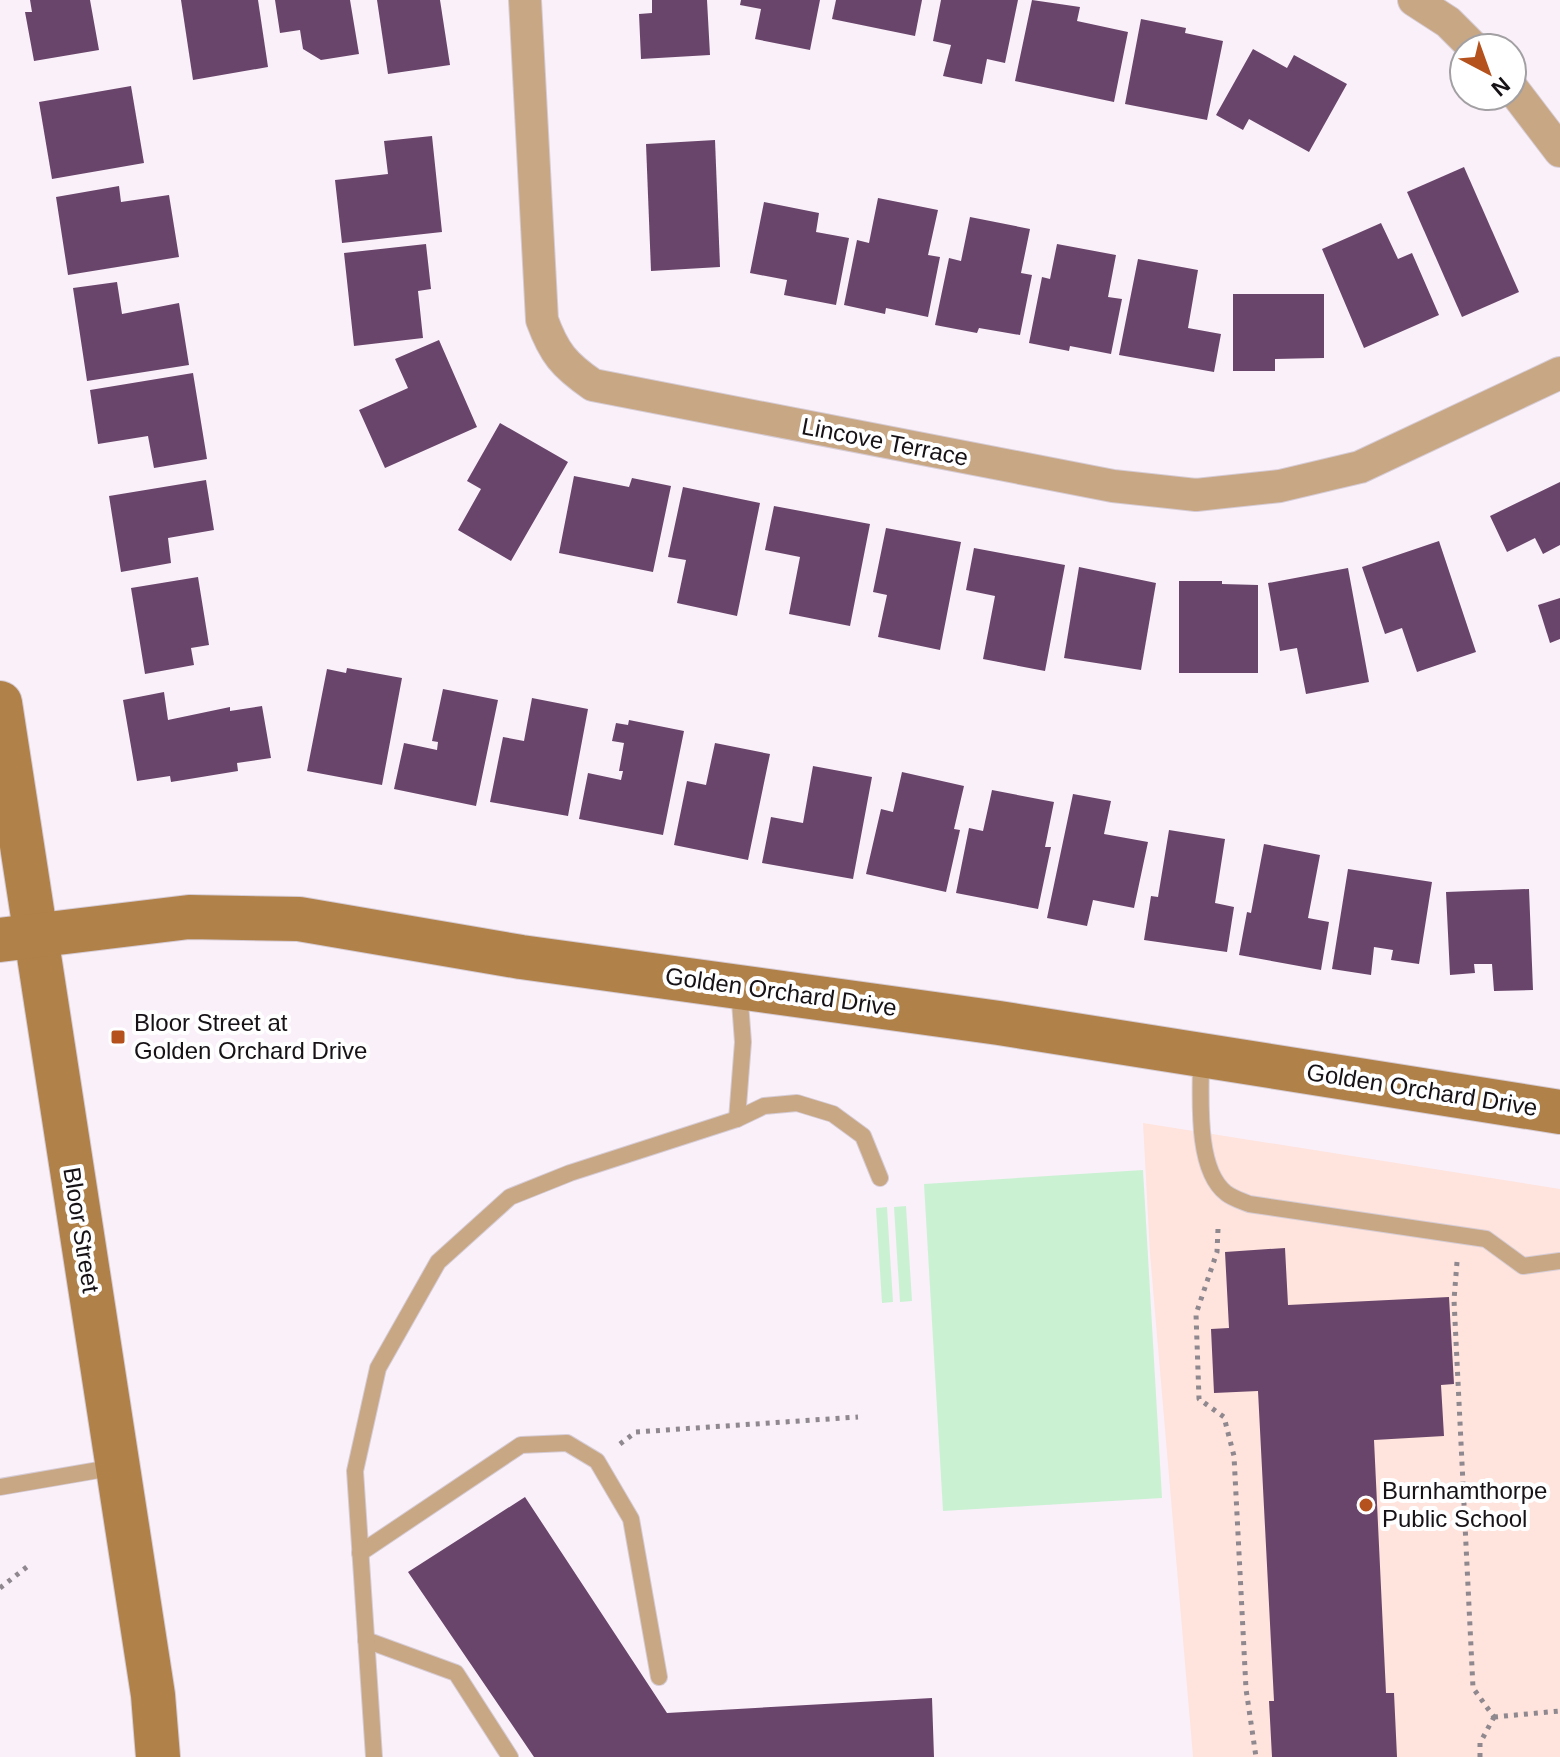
<svg xmlns="http://www.w3.org/2000/svg" width="1560" height="1757" font-family="Helvetica,sans-serif">
<style>
.education{fill:#fee4dd}
.green{fill:#cbf1d3}
.building{fill:#6a456b}
.lines{fill:none;stroke-linecap:round;stroke-linejoin:round}
.lane-casing{stroke:#d6ccd6;stroke-width:18}
.street-casing{stroke:#d6ccd6;stroke-width:34}
.secondary-casing{stroke:#d6ccd6;stroke-width:46}
.path{stroke:#8f888f;stroke-width:5;stroke-dasharray:4 6;stroke-linecap:butt}
.lane{stroke:#c8a784;stroke-width:16}
.street{stroke:#c8a784;stroke-width:32}
.secondary{stroke:#b08149;stroke-width:44}
.poi-dot{fill:#b4511c;stroke:#fff;stroke-width:3}
.labels{text-anchor:middle;stroke-width:8;stroke-linejoin:round;paint-order:stroke}
.street-label{font-size:24px;fill:#161216;stroke:#fff}
.poi-label{font-size:24px;fill:#161216;stroke:#fff;text-anchor:start}
</style>
<rect width="100%" height="100%" fill="#faf0fa"/>
<path class="education" d="M 1143,1123 L 1560,1189 L 1560,1757 L 1193,1757 L 1150,1254 Z"/>
<g class="green">
<path d="M 1143,1170 L 1162,1498 L 943,1511 L 924,1184 Z"/>
<path d="M 906,1206 L 912,1301 L 900,1302 L 894,1207 Z"/>
<path d="M 887,1207 L 893,1302 L 882,1303 L 876,1208 Z"/>
</g>
<g class="building">
<path d="M 30,0 L 90,0 L 99,50 L 34,61 L 25,12 L 32,12 Z"/>
<path d="M 181,0 L 258,0 L 268,67 L 193,80 Z"/>
<path d="M 275,0 L 350,0 L 359,54 L 321,60 L 303,49 L 300,30 L 280,33 Z"/>
<path d="M 377,0 L 440,0 L 450,65 L 388,74 Z"/>
<path d="M 652,0 L 707,0 L 710,55 L 641,59 L 639,14 L 652,13 Z"/>
<path d="M 741,0 L 820,0 L 810,50 L 755,39 L 761,9 L 740,5 Z"/>
<path d="M 836,0 L 922,0 L 915,36 L 832,19 Z"/>
<path d="M 941,0 L 1018,0 L 1005,63 L 987,59 L 982,84 L 943,76 L 951,45 L 933,41 Z"/>
<path d="M 1032,0 L 1080,7 L 1077,21 L 1128,32 L 1114,102 L 1015,81 Z"/>
<path d="M 1141,19 L 1186,28 L 1185,33 L 1223,41 L 1207,120 L 1125,104 Z"/>
<path d="M 1253,49 L 1287,68 L 1294,55 L 1347,84 L 1309,152 L 1249,119 L 1243,130 L 1216,115 Z"/>
<path d="M 131,86 L 144,163 L 52,179 L 39,102 Z"/>
<path d="M 432,136 L 442,232 L 342,243 L 335,180 L 388,174 L 384,141 Z"/>
<path d="M 715,140 L 720,267 L 651,271 L 646,144 Z"/>
<path d="M 1464,167 L 1519,292 L 1462,317 L 1407,192 Z"/>
<path d="M 119,186 L 121,202 L 169,195 L 179,257 L 68,275 L 56,197 Z"/>
<path d="M 878,198 L 938,210 L 928,255 L 940,257 L 928,317 L 886,308 L 885,314 L 844,305 L 857,240 L 869,243 Z"/>
<path d="M 764,202 L 819,213 L 816,232 L 849,238 L 836,305 L 784,295 L 787,280 L 750,273 Z"/>
<path d="M 970,217 L 1030,229 L 1021,273 L 1032,275 L 1020,335 L 979,328 L 977,333 L 935,325 L 949,258 L 961,261 Z"/>
<path d="M 1381,223 L 1398,259 L 1412,253 L 1439,315 L 1364,348 L 1322,249 Z"/>
<path d="M 426,244 L 431,289 L 418,291 L 423,338 L 354,346 L 344,253 Z"/>
<path d="M 1057,244 L 1116,255 L 1108,297 L 1122,299 L 1111,354 L 1070,346 L 1069,351 L 1029,343 L 1042,277 L 1050,279 Z"/>
<path d="M 1138,259 L 1198,270 L 1188,328 L 1221,334 L 1214,372 L 1119,355 Z"/>
<path d="M 117,282 L 122,314 L 179,303 L 189,365 L 87,381 L 73,288 Z"/>
<path d="M 1233,294 L 1324,294 L 1324,358 L 1275,359 L 1275,371 L 1233,371 Z"/>
<path d="M 439,340 L 477,427 L 385,468 L 359,410 L 408,388 L 395,359 Z"/>
<path d="M 193,373 L 207,459 L 154,468 L 148,436 L 98,444 L 90,390 Z"/>
<path d="M 500,423 L 568,462 L 511,561 L 458,530 L 481,489 L 467,481 Z"/>
<path d="M 574,476 L 629,487 L 632,478 L 671,486 L 653,572 L 559,553 Z"/>
<path d="M 206,480 L 214,530 L 168,538 L 171,563 L 121,572 L 109,496 Z"/>
<path d="M 1560,482 L 1560,545 L 1543,554 L 1535,538 L 1507,552 L 1490,516 Z"/>
<path d="M 683,487 L 760,503 L 737,616 L 677,603 L 686,560 L 668,557 Z"/>
<path d="M 774,506 L 870,524 L 850,626 L 789,614 L 800,557 L 765,550 Z"/>
<path d="M 886,528 L 961,542 L 940,650 L 878,637 L 887,595 L 873,592 Z"/>
<path d="M 1439,541 L 1476,652 L 1417,672 L 1402,628 L 1385,634 L 1362,567 Z"/>
<path d="M 974,548 L 1065,565 L 1045,671 L 983,659 L 995,596 L 966,590 Z"/>
<path d="M 1079,567 L 1156,583 L 1141,670 L 1064,658 Z"/>
<path d="M 1348,568 L 1369,682 L 1306,694 L 1297,648 L 1280,651 L 1268,583 Z"/>
<path d="M 198,577 L 209,645 L 191,648 L 194,665 L 145,674 L 131,588 Z"/>
<path d="M 1179,581 L 1222,581 L 1222,584 L 1258,585 L 1258,673 L 1179,673 Z"/>
<path d="M 1560,598 L 1560,639 L 1550,643 L 1538,605 Z"/>
<path d="M 347,668 L 402,678 L 382,785 L 307,771 L 327,669 L 346,673 Z"/>
<path d="M 443,689 L 498,700 L 476,806 L 394,789 L 404,743 L 437,750 L 438,742 L 432,741 Z"/>
<path d="M 164,692 L 168,720 L 230,707 L 230,711 L 262,706 L 271,758 L 237,763 L 238,771 L 171,782 L 170,776 L 137,781 L 123,700 Z"/>
<path d="M 532,698 L 588,709 L 568,816 L 490,802 L 503,737 L 524,741 Z"/>
<path d="M 629,720 L 684,731 L 663,835 L 579,819 L 588,773 L 621,780 L 623,771 L 619,771 L 624,743 L 612,741 L 616,723 L 628,725 Z"/>
<path d="M 715,743 L 770,754 L 748,860 L 674,845 L 687,781 L 706,785 Z"/>
<path d="M 813,766 L 872,777 L 853,879 L 762,863 L 771,817 L 803,823 Z"/>
<path d="M 902,772 L 964,786 L 954,829 L 960,830 L 946,892 L 866,874 L 881,809 L 893,812 Z"/>
<path d="M 992,790 L 1054,802 L 1045,847 L 1051,847 L 1038,909 L 956,893 L 969,828 L 983,831 Z"/>
<path d="M 1073,794 L 1111,801 L 1104,834 L 1148,842 L 1134,908 L 1093,900 L 1087,926 L 1047,918 Z"/>
<path d="M 1169,830 L 1225,839 L 1215,903 L 1234,907 L 1227,952 L 1144,940 L 1151,896 L 1158,897 Z"/>
<path d="M 1264,844 L 1320,855 L 1308,918 L 1329,922 L 1321,970 L 1239,955 L 1247,912 L 1251,913 Z"/>
<path d="M 1348,869 L 1432,882 L 1419,964 L 1391,960 L 1393,950 L 1374,947 L 1371,975 L 1332,969 Z"/>
<path d="M 1529,889 L 1533,990 L 1494,991 L 1492,964 L 1474,964 L 1475,973 L 1450,975 L 1446,892 Z"/>
<path d="M 1285,1248 L 1288,1305 L 1449,1297 L 1454,1384 L 1441,1385 L 1444,1436 L 1374,1440 L 1386,1693 L 1394,1693 L 1397,1757 L 1272,1757 L 1269,1701 L 1274,1701 L 1258,1391 L 1214,1393 L 1211,1329 L 1229,1328 L 1225,1252 Z"/>
<path d="M 525,1497 L 667,1713 L 932,1698 L 934,1757 L 534,1757 L 408,1572 Z"/>
</g>
<g class="lines">
<g class="lane-casing">
<g id="lane">
<path d="M 1201,1059 C 1201,1095 1195,1169 1226,1193 C 1232,1198 1242,1201 1249,1204 L 1486,1239 L 1523,1266 L 1560,1261"/>
<path d="M 737,1119 L 743,1042 L 739,989"/>
<path d="M 0,1487 L 116,1467"/>
<path d="M 360,1553 L 521,1445 L 567,1443 L 597,1461 L 631,1519 L 659,1677"/>
<path d="M 366,1640 L 456,1673 L 510,1757"/>
<path d="M 374,1757 L 355,1471 L 378,1368 L 438,1262 L 510,1197 L 570,1173 L 737,1119 L 764,1106 L 797,1103 L 833,1114 L 863,1136 L 880,1178"/>
</g>
</g>
<g class="street-casing">
<g id="street">
<path d="M 525,0 L 542,320 C 554,353 564,365 593,385 L 1113,486 L 1196,495 L 1280,486 L 1360,467 L 1560,373"/>
<path d="M 1414,0 L 1448,22 L 1474,48"/>
<path d="M 1512,88 L 1560,151"/>
</g>
</g>
<g class="secondary-casing">
<g id="secondary">
<path d="M 0,703 L 153,1695 L 158,1757"/>
<path d="M 0,940 L 189,917 L 299,919 L 521,957 L 999,1023 L 1560,1112"/>
</g>
</g>
<g class="path">
<path d="M 1218,1229 L 1217,1252 L 1196,1314 L 1199,1399 L 1224,1417 L 1234,1456 L 1246,1689 L 1256,1757"/>
<path d="M 1457,1262 L 1454,1300 L 1473,1688 L 1494,1717"/>
<path d="M 620,1444 L 636,1432 L 858,1417"/>
<path d="M 0,1588 L 28,1566"/>
<path d="M 1494,1717 L 1560,1711"/>
<path d="M 1480,1757 L 1480,1743 L 1494,1717"/>
</g>
<use href="#lane" class="lane"/>
<use href="#street" class="street"/>
<use href="#secondary" class="secondary"/>
</g>
<g class="poi-dot">
<rect x="110" y="1029" width="16" height="16" rx="4"/>
<circle cx="1366" cy="1505" r="8"/>
</g>
<g class="labels">
<g class="street-label">
<text transform="translate(885 442) rotate(11)" y="8">Lincove Terrace</text>
<text transform="translate(781 992) rotate(8)" y="8">Golden Orchard Drive</text>
<text transform="translate(1422 1090) rotate(9)" y="8">Golden Orchard Drive</text>
<text transform="translate(81 1230) rotate(81)" y="8">Bloor Street</text>
</g>
<g class="poi-label">
<text x="134" y="1031">Bloor Street at<tspan x="134" dy="28">Golden Orchard Drive</tspan></text>
<text x="1382" y="1499">Burnhamthorpe<tspan x="1382" dy="28">Public School</tspan></text>
</g>
</g>
<g transform="translate(1488 72) rotate(139)"><circle r="38" fill="#ffffff" stroke="#a2a0a2" stroke-width="2"/>
<path d="M0-6L14 30L0 20L-14 30Z" fill="#b4511c"/>
<text y="-12" font-size="22" font-weight="bold" text-anchor="middle" fill="#161216">N</text>
</g>
</svg>
